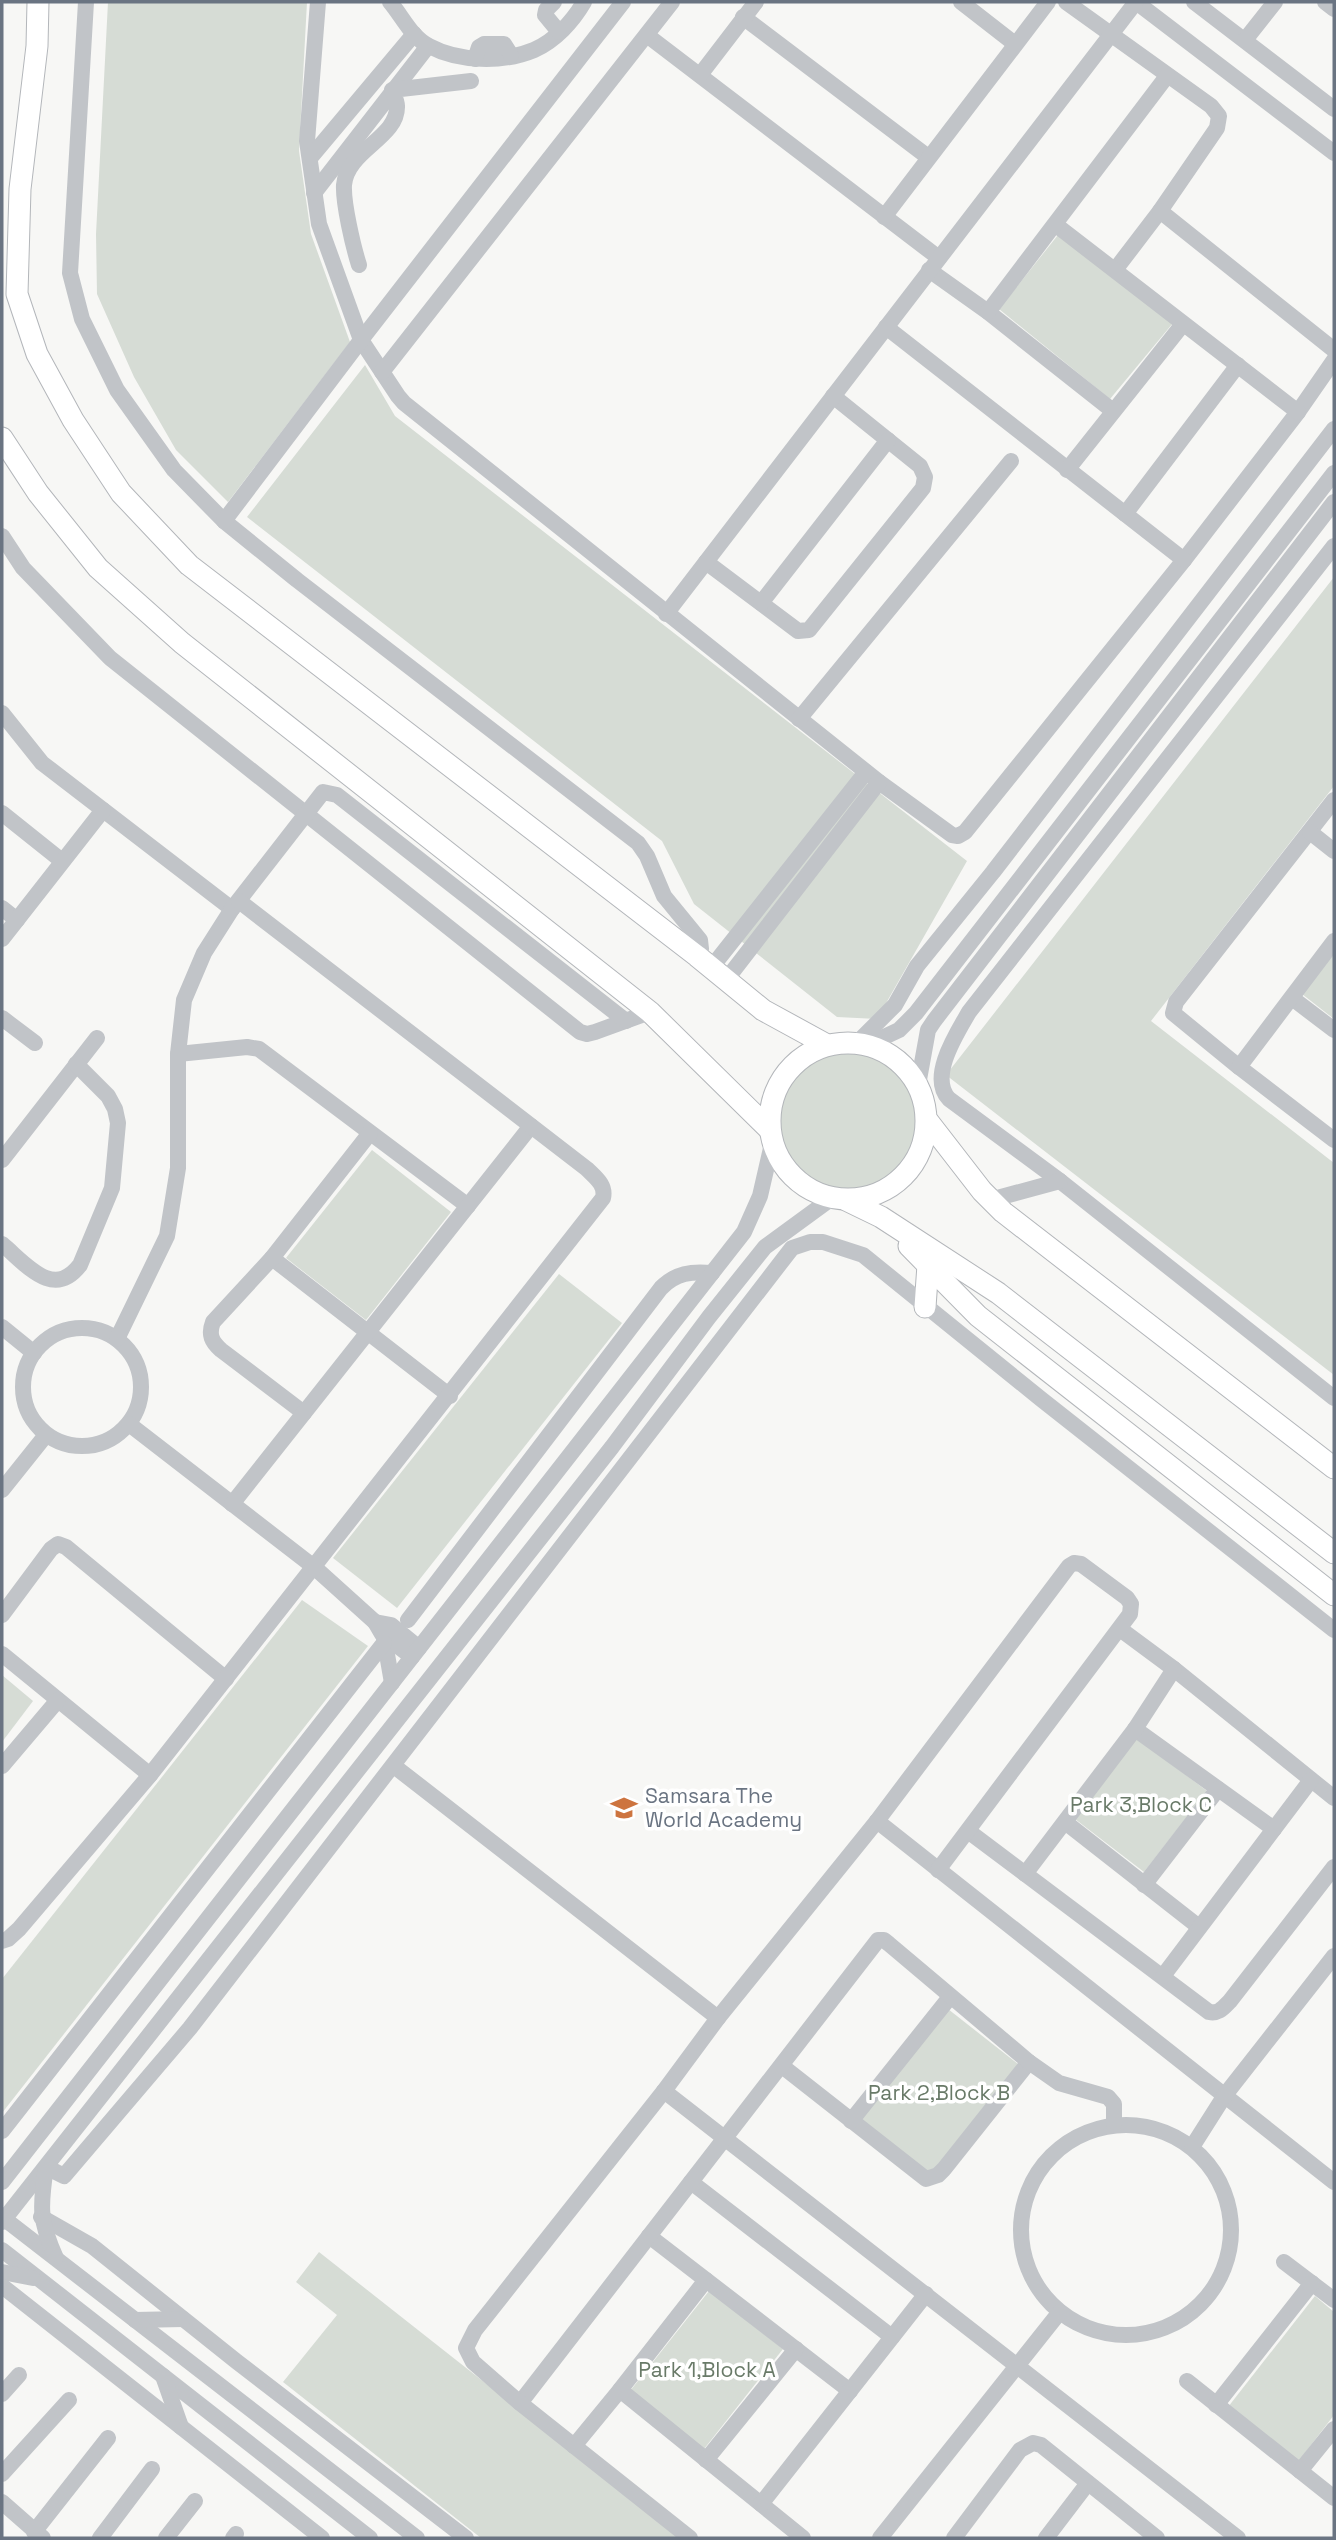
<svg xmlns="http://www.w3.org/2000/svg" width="1336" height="2540" font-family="'Space Grotesk',sans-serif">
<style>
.green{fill:#d6dcd5}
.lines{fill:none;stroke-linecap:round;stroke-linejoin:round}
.major-casing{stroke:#b3b6ba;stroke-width:23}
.minor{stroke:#c1c4c8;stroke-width:16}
.major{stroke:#fff;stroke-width:21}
.labels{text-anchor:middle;stroke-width:7;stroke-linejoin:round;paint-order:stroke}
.poi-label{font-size:21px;fill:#6a7482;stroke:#fff;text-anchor:start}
.park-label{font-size:21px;fill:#697a68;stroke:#fff}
</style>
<rect width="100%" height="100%" fill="#f7f7f5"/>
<g class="green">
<path d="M 108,2 L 307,2 L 299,151 L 311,234 L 350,342 L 228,502 L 176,450 L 134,377 L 97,294 L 96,234 Z"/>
<path d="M 1058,235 L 1173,323 L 1110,399 L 999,309 Z"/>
<path d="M 365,365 L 395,416 L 967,861 L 877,1019 L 837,1017 L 694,904 L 662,841 L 247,517 Z"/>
<path d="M 1334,577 L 1334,786 L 1151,1021 L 1334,1163 L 1334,1375 L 946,1075 Z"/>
<path d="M 1334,952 L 1334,1019 L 1302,994 Z"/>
<circle cx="848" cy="1120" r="69"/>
<path d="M 372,1150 L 451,1212 L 366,1320 L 286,1258 Z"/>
<path d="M 559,1274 L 622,1323 L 397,1608 L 333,1558 Z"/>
<path d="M 302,1600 L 368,1646 L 2,2113 L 2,1979 Z"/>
<path d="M 2,1675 L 33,1701 L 2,1742 Z"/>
<path d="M 1137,1738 L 1207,1791 L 1144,1872 L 1075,1819 Z"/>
<path d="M 948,2009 L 1018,2064 L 929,2176 L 860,2121 Z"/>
<path d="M 319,2252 L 682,2538 L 481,2538 L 283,2382 L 337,2315 L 296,2282 Z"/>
<path d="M 709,2291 L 783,2349 L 704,2449 L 630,2391 Z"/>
<path d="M 1315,2296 L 1334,2312 L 1334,2415 L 1298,2462 L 1228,2407 Z"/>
</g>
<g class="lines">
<g class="major-casing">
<g id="major">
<path d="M 38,2 L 37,46 L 20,189 L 17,294 L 37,354 L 73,420 L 121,493 L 189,565 L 697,956 L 763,1010 L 827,1045"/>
<path d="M 2,438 L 38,493 L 98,568 L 182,643 L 650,1012 L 769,1129"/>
<circle cx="848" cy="1121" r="78"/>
<path d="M 927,1120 L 982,1191 L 1003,1212 L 1334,1468"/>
<path d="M 846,1200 L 881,1217 L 998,1293 L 1334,1553"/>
<path d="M 909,1246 L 978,1316 L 1334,1595"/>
<path d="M 925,1307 L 928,1265"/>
</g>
</g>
<g class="minor">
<path d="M 86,2 L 70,273 L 82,319 L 117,390 L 174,470 L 224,521 L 297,580 L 638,843 L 647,856 L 664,896 L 700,940 L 701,949 L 697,956"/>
<path d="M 318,2 L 307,141 L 319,224 L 361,340 L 398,396 L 404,403 L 879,782 L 952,835 L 958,836 L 965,832 L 1184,560 L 1298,412 L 1334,360"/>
<path d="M 390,2 C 402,16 412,38 429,46 C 459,62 503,63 534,50 C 555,41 573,21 584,2"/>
<path d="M 554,2 L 546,10 L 545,15 L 559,32"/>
<path d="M 961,2 L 1015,44"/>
<path d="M 1066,2 L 1211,106 L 1219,116 L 1217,128 L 1160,211 L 1115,270"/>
<path d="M 1136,2 L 1334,153"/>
<path d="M 1194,2 L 1334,109"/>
<path d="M 1325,2 L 1334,9"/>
<path d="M 743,17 L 928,157"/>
<path d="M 648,36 L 939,258"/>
<path d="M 1245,40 L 1275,2"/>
<path d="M 475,59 L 479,47 L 484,44 L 504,44 L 511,55"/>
<path d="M 700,75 L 756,2"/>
<path d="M 310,158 L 414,34"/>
<path d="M 314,193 L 428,46"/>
<path d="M 1160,211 L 1334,350"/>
<path d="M 884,217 L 1048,2"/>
<path d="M 1056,225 L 1298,412"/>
<path d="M 359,265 C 353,246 343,203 344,185 C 347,150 398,138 397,106 C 397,101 394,95 392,90 L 471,81"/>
<path d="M 929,270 L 988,312 L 1113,411"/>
<path d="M 988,312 L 1167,76"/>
<path d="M 886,327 L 1184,560"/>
<path d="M 382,372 L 672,2"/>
<path d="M 1067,470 L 1183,324"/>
<path d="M 1125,514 L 1238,365"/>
<path d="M 224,521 L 361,340 L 623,2"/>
<path d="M 2,536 L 23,568 L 110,658 L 580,1032 L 587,1034 L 595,1032 L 650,1012"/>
<path d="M 1334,546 L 969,1012 C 957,1033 928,1077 949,1099 L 1060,1181 L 1334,1398"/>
<path d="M 706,562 L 798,631 L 809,630 L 923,488 L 925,477 L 920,466 L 833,396"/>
<path d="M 761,603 L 888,440"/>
<path d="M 666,614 L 1136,2"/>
<path d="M 2,713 L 42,763 L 232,909"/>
<path d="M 799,719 L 1011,461"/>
<path d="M 1334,800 L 1176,1002 L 1173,1013 L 1239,1067 L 1334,1140"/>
<path d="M 2,813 L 62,861"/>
<path d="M 1310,832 L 1334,851"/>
<path d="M 2,908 L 17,920"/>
<path d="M 2,939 L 103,810"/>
<path d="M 711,968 L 866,772"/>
<path d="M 726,980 L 879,782"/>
<path d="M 1292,998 L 1334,1030"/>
<path d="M 2,1018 L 35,1043"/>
<path d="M 857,1043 L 895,1005 L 917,966 L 993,872 L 1334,429"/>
<path d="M 867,1045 L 899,1030 L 916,1013 L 1334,473"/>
<path d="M 178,1054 L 247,1047 L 259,1049 L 468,1206"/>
<path d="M 1239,1067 L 1334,941"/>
<path d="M 918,1085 L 928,1030 L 934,1021 L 1334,502"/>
<path d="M 2,1160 L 97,1038"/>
<path d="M 990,1200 L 1060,1181"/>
<path d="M 2,1244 C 26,1264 53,1300 80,1265 L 112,1188 L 118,1123 L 115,1109 L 108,1096 L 76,1064"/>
<path d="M 272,1258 L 450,1396"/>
<path d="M 2,1327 L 34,1353"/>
<circle cx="82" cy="1387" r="59"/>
<path d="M 117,1339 L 167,1236 L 178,1168 L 178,1054 L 184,1000 L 204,953 L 232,909 L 323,792 L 337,795 L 626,1021"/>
<path d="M 304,1413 L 221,1350 C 212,1342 208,1335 213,1322 L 272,1258 L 370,1133"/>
<path d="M 129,1424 L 314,1567 L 375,1622"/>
<path d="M 2,1490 L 46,1435"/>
<path d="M 232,1504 L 531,1126"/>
<path d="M 2,1615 L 51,1549 L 58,1544 L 66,1547 L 226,1679"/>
<path d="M 408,1620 L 661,1288 C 676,1273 691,1271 712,1273"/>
<path d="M 1120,1629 L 1174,1669 L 1334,1798"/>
<path d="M 384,1637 L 392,1683"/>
<path d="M 2,1654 L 150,1775"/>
<path d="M 412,1657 L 382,1634 L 375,1622 L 391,1625 L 419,1648"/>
<path d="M 1135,1729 L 1274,1829"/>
<path d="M 2,1766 L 58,1700"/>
<path d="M 394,1766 L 718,2018"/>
<path d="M 877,1821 L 1334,2182"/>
<path d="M 1065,1822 L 1199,1927"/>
<path d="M 968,1831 L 1209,2012 C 1219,2014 1223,2008 1230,2001 L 1334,1867"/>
<path d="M 1025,1874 L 1135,1729 L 1174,1669"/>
<path d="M 1144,1885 L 1218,1789"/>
<path d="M 2,1941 L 8,1939 L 19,1929 L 150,1775 L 603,1198 C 606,1185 596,1178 587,1169 L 239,901"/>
<path d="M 1163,1976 L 1311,1780"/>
<path d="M 782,2066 L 926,2179 L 938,2175 L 944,2169 L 1029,2062"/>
<path d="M 664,2091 L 1238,2538"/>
<path d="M 851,2121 L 950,1997"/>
<circle cx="1126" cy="2230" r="105"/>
<path d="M 2,2131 L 384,1643"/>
<path d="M 1192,2147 L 1225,2095 L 1334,1956"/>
<path d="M 2,2182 L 744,1232 L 760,1196 L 772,1144"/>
<path d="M 691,2182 L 892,2337"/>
<path d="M 2,2217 L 417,2538"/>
<path d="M 41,2217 L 92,2246 L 236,2361 L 466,2538"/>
<path d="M 2,2222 L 612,1447 L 709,1317 L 765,1247 L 832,1198"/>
<path d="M 649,2236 L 850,2391"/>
<path d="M 2,2250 L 370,2538"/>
<path d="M 56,2258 C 39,2221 40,2206 46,2167 L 64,2176 L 190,2028 L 792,1248 L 810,1242 L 823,1242 L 863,1255 L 1041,1399 L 1334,1630"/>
<path d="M 1284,2262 L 1334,2300"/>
<path d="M 2,2272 L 33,2278"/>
<path d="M 2,2286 L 322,2538"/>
<path d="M 135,2320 L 183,2319"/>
<path d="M 163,2376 L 181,2427"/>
<path d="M 1187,2381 L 1334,2498"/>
<path d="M 620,2390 L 803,2538"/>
<path d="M 2,2394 L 19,2375"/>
<path d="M 520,2403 L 878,1940 L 884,1940 L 889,1944 L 1029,2062 L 1059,2083 L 1108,2097 L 1114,2104 L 1114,2125"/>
<path d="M 1216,2405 L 1312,2283"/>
<path d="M 574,2446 L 620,2390 L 706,2280"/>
<path d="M 706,2460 L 796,2349"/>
<path d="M 1300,2471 L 1334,2429"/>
<path d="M 2,2474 L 69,2400"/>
<path d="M 2,2502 L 43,2538"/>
<path d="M 761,2504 L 926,2294"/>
<path d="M 34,2532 L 108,2438"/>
<path d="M 100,2538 L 152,2469"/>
<path d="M 166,2538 L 195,2501"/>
<path d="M 233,2538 L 236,2534"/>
<path d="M 690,2538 L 520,2403 L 473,2362 L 466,2348 L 475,2330 L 664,2091 L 718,2018 L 877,1821 L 1069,1566 L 1074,1563 L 1081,1564 L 1127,1598 L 1131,1604 L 1130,1614 L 938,1870"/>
<path d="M 880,2538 L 1059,2313"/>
<path d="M 954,2538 L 1020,2450 L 1033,2443 L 1041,2445 L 1157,2538"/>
<path d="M 1046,2538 L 1088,2483"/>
</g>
<use href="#major" class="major"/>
</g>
<defs>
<g id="school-bare" transform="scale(2.1)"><path d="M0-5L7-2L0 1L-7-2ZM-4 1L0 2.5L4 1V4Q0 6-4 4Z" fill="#cd743f" stroke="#fff" stroke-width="2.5" paint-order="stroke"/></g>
</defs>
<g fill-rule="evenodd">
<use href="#school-bare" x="624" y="1808"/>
</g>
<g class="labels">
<g class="poi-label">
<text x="645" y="1803">Samsara The<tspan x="645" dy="24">World Academy</tspan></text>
</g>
<g class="park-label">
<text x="1141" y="1812">Park 3,Block C</text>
<text x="939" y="2100">Park 2,Block B</text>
<text x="707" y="2377">Park 1,Block A</text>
</g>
</g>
<rect width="1336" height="2540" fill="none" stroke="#6a7482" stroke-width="7"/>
</svg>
